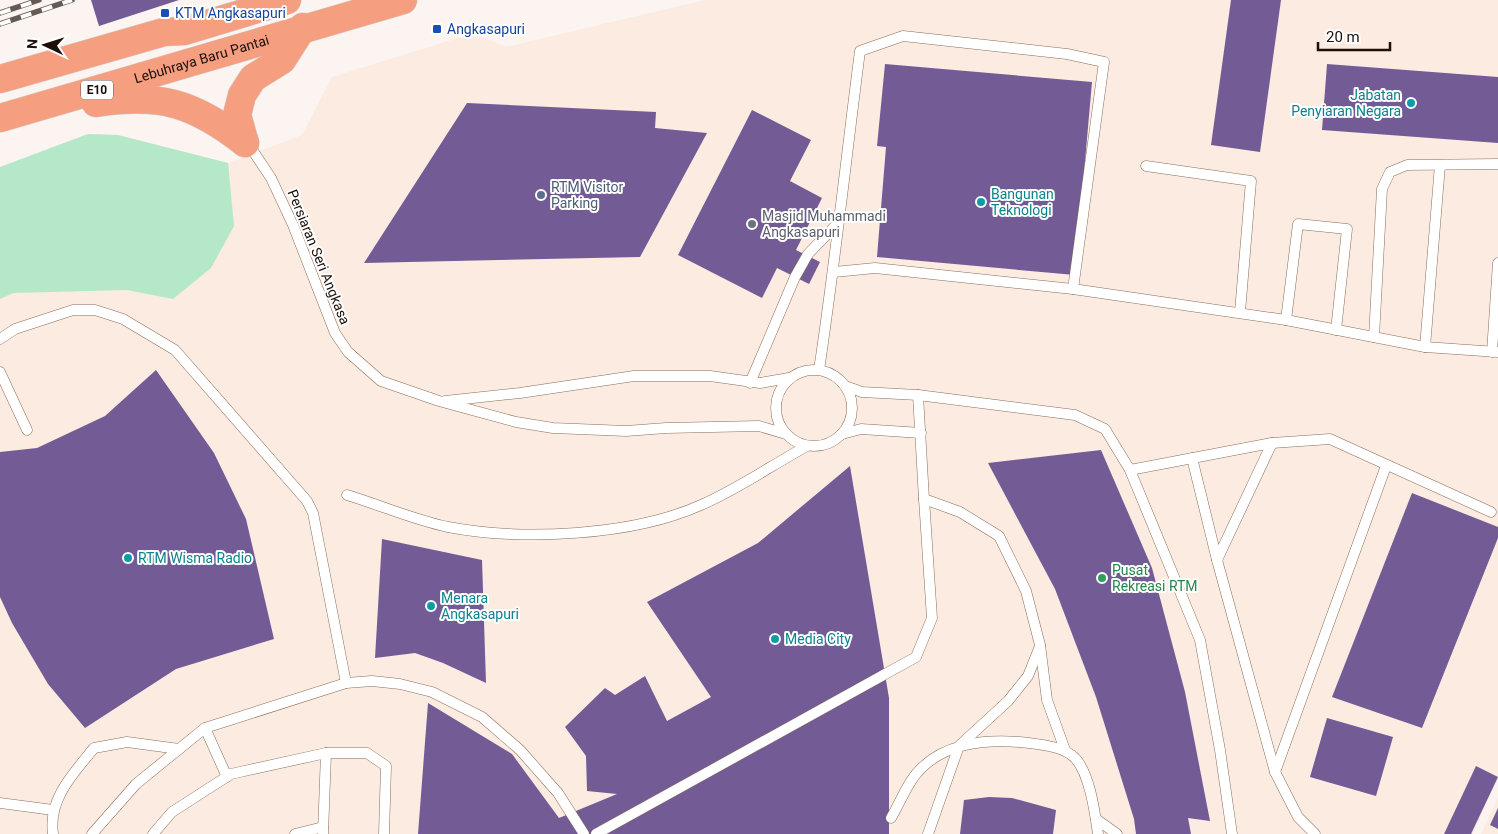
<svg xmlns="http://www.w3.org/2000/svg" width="1498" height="834" font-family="Roboto,sans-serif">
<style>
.built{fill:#fcebe1}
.green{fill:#b4e8c9}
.building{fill:#735b96}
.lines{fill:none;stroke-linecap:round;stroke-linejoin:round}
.service-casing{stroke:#8a6d59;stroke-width:11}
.motorway-casing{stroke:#d1cfce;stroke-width:29}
.service{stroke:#fff;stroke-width:10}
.motorway{stroke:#f59f80;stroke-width:28}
.rail-casing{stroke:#655b55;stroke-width:5.5}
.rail{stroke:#fff;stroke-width:4;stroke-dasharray:11;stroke-linecap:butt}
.transit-dot{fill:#1a4fb4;stroke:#fff;stroke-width:2}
.culture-dot{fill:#0f9aa8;stroke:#fff;stroke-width:2}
.service-dot{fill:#5c6f8a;stroke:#fff;stroke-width:2}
.worship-dot{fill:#6b7280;stroke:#fff;stroke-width:2}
.leisure-dot{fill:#2e9e5b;stroke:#fff;stroke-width:2}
.labels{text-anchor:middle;stroke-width:4;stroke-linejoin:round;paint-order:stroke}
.shield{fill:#fff;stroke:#5f5752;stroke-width:1}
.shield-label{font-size:12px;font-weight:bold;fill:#1b0f08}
.transit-label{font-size:14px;fill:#164399;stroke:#fff;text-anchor:start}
.street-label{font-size:14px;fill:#1b0f08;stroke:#fff}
.culture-label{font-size:14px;fill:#0d838f;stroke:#fff;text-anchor:start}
.service-label{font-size:14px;fill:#4e5e75;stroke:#fff;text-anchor:start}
.worship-label{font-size:14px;fill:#5b616d;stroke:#fff;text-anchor:start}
.leisure-label{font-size:14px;fill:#27864d;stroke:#fff;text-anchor:start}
</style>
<rect width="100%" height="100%" fill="#fbf4f0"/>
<g class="built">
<path d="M 705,0 L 1498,0 L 1498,778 L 1473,834 L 0,834 L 0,167 L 88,134 L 118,135 L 228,163 L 302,135 L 332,77 L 474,33 L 506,47 Z"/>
<path d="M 1498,797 L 1498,834 L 1481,834 Z"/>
</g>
<path class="green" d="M 88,134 L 118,135 L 228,163 L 234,226 L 211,268 L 173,299 L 127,290 L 13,293 L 0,299 L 0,167 Z"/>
<g class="building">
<path d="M 91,0 L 179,0 L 99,26 Z"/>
<path d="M 1231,0 L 1281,0 L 1260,152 L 1211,145 Z"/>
<path d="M 885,64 L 1092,82 L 1075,275 L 877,257 L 886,147 L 877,146 Z"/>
<path d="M 1327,64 L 1498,77 L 1498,143 L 1322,130 Z"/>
<path d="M 467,103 L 656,112 L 655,128 L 707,133 L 640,257 L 364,263 Z"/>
<path d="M 752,110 L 811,140 L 790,181 L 822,198 L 796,250 L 820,262 L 809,284 L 777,268 L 762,298 L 678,255 Z"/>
<path d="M 156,370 L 214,453 L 246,519 L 274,639 L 176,669 L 85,728 L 48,684 L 12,623 L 0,597 L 0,452 L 37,448 L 105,416 Z"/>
<path d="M 1101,450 L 1152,568 L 1185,692 L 1210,821 L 1188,818 L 1191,834 L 1136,834 L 1134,819 L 1096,697 L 1055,589 L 988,463 Z"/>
<path d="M 850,466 L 889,698 L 889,834 L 418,834 L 428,703 L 512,754 L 559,818 L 617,794 L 587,791 L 586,756 L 565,727 L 605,688 L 615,695 L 645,676 L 667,721 L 711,697 L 647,602 L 758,543 Z"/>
<path d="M 1412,493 L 1498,527 L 1498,538 L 1422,728 L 1332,697 Z"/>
<path d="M 382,539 L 482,560 L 486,683 L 443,663 L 415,653 L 375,658 Z"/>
<path d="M 1327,718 L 1393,737 L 1376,796 L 1310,777 Z"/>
<path d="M 1476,766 L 1498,777 L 1471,834 L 1444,834 Z"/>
<path d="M 989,797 L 1012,798 L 1056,810 L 1053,834 L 960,834 L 964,800 Z"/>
<path d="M 1498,808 L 1498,829 L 1490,825 Z"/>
</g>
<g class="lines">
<g class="service-casing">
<g id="service">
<path d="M 247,142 L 271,178 L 293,225 L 335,333 L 348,352 L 381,381 L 439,401 L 516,422 L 553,428 L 626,431 L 666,428 L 759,426 L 786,434"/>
<path d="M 1146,166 L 1251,181 L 1240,312"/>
<path d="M 834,272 L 875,268 L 1073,289 L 1286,320 L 1425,347 L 1498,352"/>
<path d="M 1286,320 L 1298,224 L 1347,229 L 1336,330"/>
<path d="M 1374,337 L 1382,189 L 1390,172 L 1407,165 L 1498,164"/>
<path d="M 0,339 L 15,329 L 73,310 L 95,310 L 123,319 L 175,350 L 307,501 L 313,513 L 346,683"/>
<path d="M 1425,347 L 1440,165"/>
<path d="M 1492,352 L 1498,263"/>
<circle cx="814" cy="408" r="38"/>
<path d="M 819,370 C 835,264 846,158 860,51 L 903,36 L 1067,54 L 1104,62 L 1073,289"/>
<path d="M 0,372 L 27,430"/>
<path d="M 750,383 L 795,277 L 808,254 L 837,224"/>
<path d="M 845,386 L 862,392 L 918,395 L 1075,415 L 1105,429 L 1130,470 L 1200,640 L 1220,750 L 1232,834"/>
<path d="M 918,395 L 924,499 L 960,512 L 999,536 L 1026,591 L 1040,645 L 1047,700 L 1065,750"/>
<path d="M 445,401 L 520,393 L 634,376 L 710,376 L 760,383 L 789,378"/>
<path d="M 842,434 L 861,429 L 921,433"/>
<path d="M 1192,458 L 1217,560 L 1272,443"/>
<path d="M 1130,470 L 1272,443 L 1330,439 L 1491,512"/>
<path d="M 347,495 C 380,505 414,520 448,527 C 522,541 632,536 701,505 C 738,489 772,465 807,446"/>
<path d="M 1217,560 L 1275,772 L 1298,817 L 1315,834"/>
<path d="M 205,728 L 227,777"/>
<path d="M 1275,772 L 1386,466"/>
<path d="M 0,803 L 53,810"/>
<path d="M 891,818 C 898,806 904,792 911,781 C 936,742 987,738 1029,743 C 1044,745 1064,747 1075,758 C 1090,774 1095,813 1098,834"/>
<path d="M 1096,819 L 1117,834"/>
<path d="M 53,834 C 48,799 73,774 94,748 L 127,742 L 179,749"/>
<path d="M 92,834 L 136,784 L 205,728 L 346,683 L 372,681 L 400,684 L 432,692 L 482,717 L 520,750 L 558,793 L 584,834"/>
<path d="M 153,834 L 172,812 L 231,774 L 326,753 L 367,753 L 386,766 L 384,834"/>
<path d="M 295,834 L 323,827"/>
<path d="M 323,834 L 326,753"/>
<path d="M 596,834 L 916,657 L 932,618 L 924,499"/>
<path d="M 928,834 L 959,746 L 1008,701 L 1028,676 L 1040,646"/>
</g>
</g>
<g class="motorway-casing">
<g id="motorway">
<path d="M 0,79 L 164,32 L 184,31 L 287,0"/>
<path d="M 96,103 C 160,93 194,103 245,143"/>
<path id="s1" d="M 0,118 L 403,0"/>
<path d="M 245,143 L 237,115 L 242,95 L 253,78 L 282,60 L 303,27"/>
</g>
</g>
<use href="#service" class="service"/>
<use href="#motorway" class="motorway"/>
<g class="rail-casing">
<g id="rail">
<path d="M 0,13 L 39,0"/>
<path d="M 0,24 L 72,0"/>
</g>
</g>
<use href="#rail" class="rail"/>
</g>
<g class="transit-dot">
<rect x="160" y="8" width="10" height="10" rx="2.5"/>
<rect x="432" y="24" width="10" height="10" rx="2.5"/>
</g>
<g class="culture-dot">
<circle cx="1411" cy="103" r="5"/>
<circle cx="981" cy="202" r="5"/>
<circle cx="128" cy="558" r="5"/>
<circle cx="431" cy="606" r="5"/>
<circle cx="775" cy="639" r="5"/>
</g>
<circle class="service-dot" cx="541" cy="195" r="5"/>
<circle class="worship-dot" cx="752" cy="224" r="5"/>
<circle class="leisure-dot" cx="1102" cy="578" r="5"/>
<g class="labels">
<rect class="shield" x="81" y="80.5" width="32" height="19" rx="4"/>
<g class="shield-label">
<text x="97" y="94">E10</text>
</g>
<g class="transit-label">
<text x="175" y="18">KTM Angkasapuri</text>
<text x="447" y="34">Angkasapuri</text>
</g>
<g class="street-label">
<text dy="5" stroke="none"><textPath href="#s1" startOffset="210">Lebuhraya Baru Pantai</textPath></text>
<text transform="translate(319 257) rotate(68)" y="5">Persiaran Seri Angkasa</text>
</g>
<g class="culture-label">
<text x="1401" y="100" text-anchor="end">Jabatan<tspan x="1401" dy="16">Penyiaran Negara</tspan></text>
<text x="991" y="199">Bangunan<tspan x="991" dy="16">Teknologi</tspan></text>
<text x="138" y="563">RTM Wisma Radio</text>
<text x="441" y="603">Menara<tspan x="441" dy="16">Angkasapuri</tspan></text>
<text x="785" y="644">Media City</text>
</g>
<g class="service-label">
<text x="551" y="192">RTM Visitor<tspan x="551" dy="16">Parking</tspan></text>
</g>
<g class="worship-label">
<text x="762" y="221">Masjid Muhammadi<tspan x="762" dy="16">Angkasapuri</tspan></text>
</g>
<g class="leisure-label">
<text x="1112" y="575">Pusat<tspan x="1112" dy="16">Rekreasi RTM</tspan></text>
</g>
</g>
<g transform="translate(45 45) rotate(274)" stroke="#ffffff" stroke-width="4" paint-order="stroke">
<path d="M0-4L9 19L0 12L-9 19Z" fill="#1b0f08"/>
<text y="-8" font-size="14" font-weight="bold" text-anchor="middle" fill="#1b0f08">N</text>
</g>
<path d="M1318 42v8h72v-8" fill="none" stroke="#1b0f08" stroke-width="2.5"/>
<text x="1326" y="42" font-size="15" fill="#1b0f08" stroke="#ffffff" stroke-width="4" paint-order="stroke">20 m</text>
</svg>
